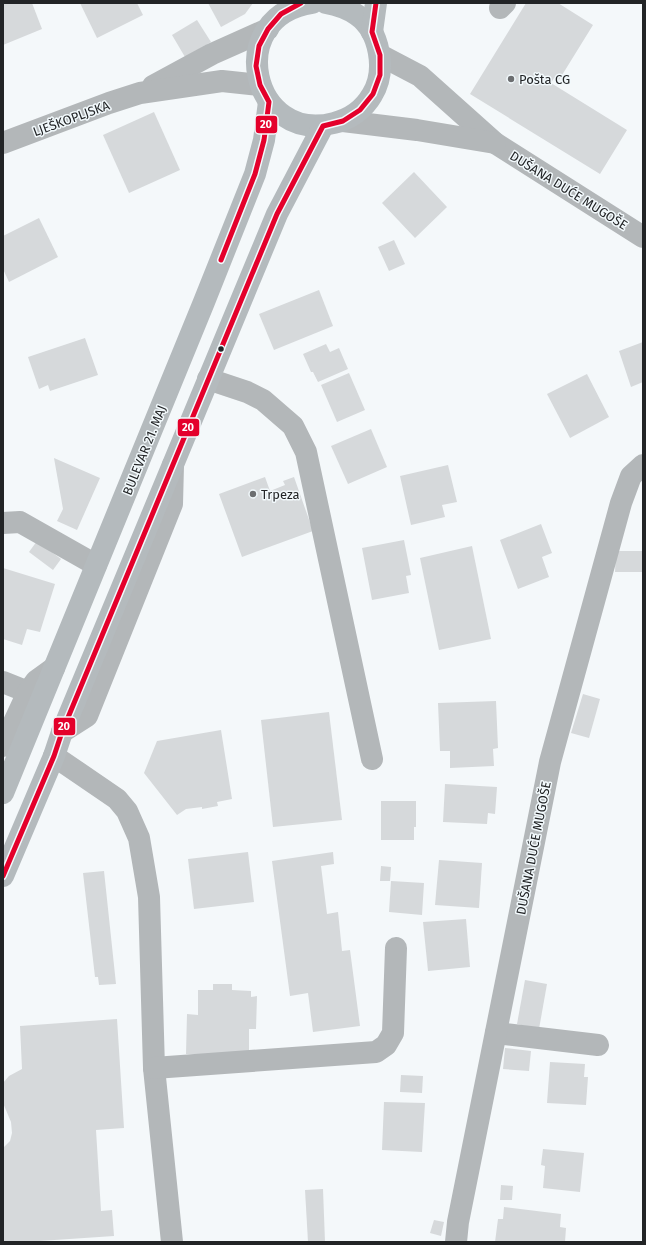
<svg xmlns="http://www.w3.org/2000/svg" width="646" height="1245" font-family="'Fira Sans',sans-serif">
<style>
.building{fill:#d6d9db}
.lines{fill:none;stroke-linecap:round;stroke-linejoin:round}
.minor{stroke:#b3b7b9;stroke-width:22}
.major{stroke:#b4babd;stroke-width:22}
.bus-1-casing{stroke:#f2f9fc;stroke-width:8}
.bus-1{stroke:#e4002b;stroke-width:5}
.poi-dot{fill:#6c6e70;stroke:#f2f9fc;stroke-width:1.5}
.bus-dot{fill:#222426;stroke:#f2f9fc;stroke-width:1.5}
.labels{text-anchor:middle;stroke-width:3;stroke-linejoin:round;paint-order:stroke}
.poi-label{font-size:13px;fill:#222426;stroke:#f2f9fc;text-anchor:start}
.street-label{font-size:13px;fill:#222426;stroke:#f2f9fc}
.line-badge{stroke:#f2f9fc;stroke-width:1.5}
.badge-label{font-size:11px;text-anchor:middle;font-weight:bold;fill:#fff}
</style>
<rect width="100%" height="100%" fill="#f4f8fa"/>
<g class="building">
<path d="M 3,3 L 32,3 L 42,29 L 3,45 Z"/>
<path d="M 80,3 L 137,3 L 143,15 L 97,38 Z"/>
<path d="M 208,3 L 253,3 L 245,14 L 221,27 Z"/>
<path d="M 526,3 L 558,3 L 593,25 L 559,80 L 554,78 L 551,83 L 627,130 L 600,174 L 470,94 Z"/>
<path d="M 197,20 L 211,42 L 185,57 L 172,35 Z"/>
<path d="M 154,112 L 180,170 L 129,193 L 103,135 Z"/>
<path d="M 414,172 L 447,207 L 415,238 L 382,203 Z"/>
<path d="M 39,218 L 58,257 L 9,282 L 3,269 L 3,236 Z"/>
<path d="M 394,240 L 405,264 L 389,271 L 378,247 Z"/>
<path d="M 319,290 L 333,326 L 274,350 L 259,314 Z"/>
<path d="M 85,338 L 98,375 L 50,391 L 48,385 L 39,389 L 28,357 Z"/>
<path d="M 643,342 L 643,382 L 631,387 L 619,351 Z"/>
<path d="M 326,344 L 330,352 L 339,348 L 348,369 L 318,382 L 313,372 L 311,372 L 303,354 Z"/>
<path d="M 349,373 L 365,410 L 337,422 L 321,385 Z"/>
<path d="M 587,374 L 609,417 L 570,438 L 547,394 Z"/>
<path d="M 371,429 L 387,467 L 348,484 L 331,446 Z"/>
<path d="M 54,458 L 100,478 L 77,530 L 57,521 L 63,509 Z"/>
<path d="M 448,465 L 457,502 L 442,505 L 445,517 L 411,525 L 400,476 Z"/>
<path d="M 265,477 L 270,491 L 285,485 L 283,481 L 294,477 L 313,531 L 242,557 L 219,494 Z"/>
<path d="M 541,524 L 552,553 L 542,557 L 549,577 L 518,589 L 500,540 Z"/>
<path d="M 404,540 L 411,575 L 406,576 L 409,593 L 372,600 L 362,548 Z"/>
<path d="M 37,541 L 61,559 L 53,570 L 29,552 Z"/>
<path d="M 472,546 L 491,639 L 439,650 L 420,558 Z"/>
<path d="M 616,551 L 643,551 L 643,572 L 615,572 Z"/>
<path d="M 3,568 L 55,584 L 40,632 L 27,629 L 22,645 L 3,639 Z"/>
<path d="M 583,694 L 600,699 L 589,738 L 571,733 Z"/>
<path d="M 496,701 L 498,748 L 493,749 L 494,766 L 450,768 L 450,751 L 440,751 L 438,703 Z"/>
<path d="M 329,712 L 342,820 L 273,827 L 261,720 Z"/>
<path d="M 221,730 L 232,799 L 217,802 L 218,806 L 202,809 L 202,807 L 186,809 L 177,815 L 144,773 L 157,741 Z"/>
<path d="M 445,784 L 497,787 L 495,814 L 488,813 L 487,824 L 443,822 Z"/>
<path d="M 381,801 L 416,801 L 416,827 L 414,827 L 414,840 L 381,840 Z"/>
<path d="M 248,852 L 254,902 L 194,909 L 188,859 Z"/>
<path d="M 333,852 L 334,864 L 321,866 L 327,914 L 338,912 L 342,951 L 350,950 L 360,1026 L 313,1032 L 308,993 L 290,996 L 272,861 Z"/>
<path d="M 439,860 L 482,863 L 479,908 L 435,905 Z"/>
<path d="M 381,866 L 391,867 L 390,881 L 380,881 Z"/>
<path d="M 104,871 L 116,984 L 99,985 L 98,977 L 95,977 L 83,873 Z"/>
<path d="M 391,881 L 424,883 L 422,915 L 389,912 Z"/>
<path d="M 466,919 L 470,967 L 428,971 L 423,922 Z"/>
<path d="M 525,980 L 547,984 L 539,1029 L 517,1024 Z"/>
<path d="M 213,984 L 232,984 L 232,990 L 251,991 L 251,997 L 257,996 L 256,1029 L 249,1029 L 249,1055 L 186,1054 L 187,1014 L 198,1015 L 198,990 L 213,990 Z"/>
<path d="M 117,1019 L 124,1128 L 96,1130 L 101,1211 L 112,1210 L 114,1236 L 25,1242 L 3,1242 L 3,1148 L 10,1141 L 12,1133 L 11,1122 L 3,1103 L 3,1083 L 9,1076 L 22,1069 L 20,1026 Z"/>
<path d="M 505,1048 L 531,1051 L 529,1071 L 503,1069 Z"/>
<path d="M 550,1062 L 585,1064 L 584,1077 L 588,1077 L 586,1105 L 547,1103 Z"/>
<path d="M 401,1075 L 423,1076 L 422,1093 L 400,1092 Z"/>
<path d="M 384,1102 L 425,1103 L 422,1152 L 382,1150 Z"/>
<path d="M 543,1149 L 584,1153 L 580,1192 L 543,1188 L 545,1166 L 541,1165 Z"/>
<path d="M 501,1185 L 513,1186 L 512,1200 L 500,1200 Z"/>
<path d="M 323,1189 L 325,1242 L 308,1242 L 305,1190 Z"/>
<path d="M 504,1207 L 561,1214 L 560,1227 L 566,1228 L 565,1242 L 495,1242 L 498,1219 L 503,1219 Z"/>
<path d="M 434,1220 L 444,1222 L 441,1236 L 430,1233 Z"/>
</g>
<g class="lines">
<g class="minor">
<path d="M 500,8 L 505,3"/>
<path d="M 380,55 L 420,76 L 495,143 L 643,237"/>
<path d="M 153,86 L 212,54 L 268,29"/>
<path d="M 343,121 L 417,130 L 495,143"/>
<path d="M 3,143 L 109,103 L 140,93 L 222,81 L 260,85"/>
<path d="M 208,379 L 247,392 L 263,400 L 293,426 L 306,452 L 372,759"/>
<path d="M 3,523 L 20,522 L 96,565"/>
<path d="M 3,682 L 28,692"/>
<path d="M 62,732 L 87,716 L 172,504 L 173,465"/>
<path d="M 3,746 L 28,692 L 36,681 L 54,668"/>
<path d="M 54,756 L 117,799 L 127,811 L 139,838 L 149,897 L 154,1068 L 172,1242"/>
<path d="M 496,1033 L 598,1045"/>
<path d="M 154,1068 L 376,1052 L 386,1045 L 393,1033 L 396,948"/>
<path d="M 456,1242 L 458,1222 L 550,762 L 621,503 L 631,476 L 643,465"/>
</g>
<g class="major">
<path d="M 312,3 C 222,17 252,145 334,123 C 350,119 364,109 372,95 C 387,71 380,31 357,15 C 347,8 337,5 326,3"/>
<path d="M 372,32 L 376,3"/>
<path d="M 3,793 L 204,302 L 255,174 L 264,140 L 269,102"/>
<path d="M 3,876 L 54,756 L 62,732 L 277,214 L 323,126"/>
</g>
<g class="bus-1-casing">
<g id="bus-1">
<path d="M 221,260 L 255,174 L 264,140 L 269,102 L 260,85 L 256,66 L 259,46 L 268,29 L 281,14 L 301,3"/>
<path d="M 3,876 L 54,756 L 62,732 L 277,214 L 323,126 L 343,121 L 360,110 L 373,94 L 380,75 L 380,55 L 372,32 L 376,3"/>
</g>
</g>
<use href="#bus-1" class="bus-1"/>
</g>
<g class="poi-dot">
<circle cx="511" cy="79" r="4"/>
<circle cx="253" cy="494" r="4"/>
</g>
<circle class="bus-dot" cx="221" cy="349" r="3.5"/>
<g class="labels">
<g class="poi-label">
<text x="519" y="84">Pošta CG</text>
<text x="261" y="499">Trpeza</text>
</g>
<g class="street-label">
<text transform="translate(71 118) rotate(-20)" y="5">LJEŠKOPLJSKA</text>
<text transform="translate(569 190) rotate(32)" y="5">DUŠANA DUĆE MUGOŠE</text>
<text transform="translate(144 450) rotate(-68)" y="5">BULEVAR 21. MAJ</text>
<text transform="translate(533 848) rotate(-79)" y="5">DUŠANA DUĆE MUGOŠE</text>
</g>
</g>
<g class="line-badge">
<rect x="255" y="115" width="23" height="19" rx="4" fill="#e4002b"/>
<rect x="177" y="418" width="23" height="19" rx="4" fill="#e4002b"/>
<rect x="53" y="717" width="23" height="19" rx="4" fill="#e4002b"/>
</g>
<g class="badge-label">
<text x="266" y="128">20</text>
<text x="188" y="431">20</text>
<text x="64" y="730">20</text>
</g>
<rect width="646" height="1245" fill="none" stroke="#222426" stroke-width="8"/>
</svg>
